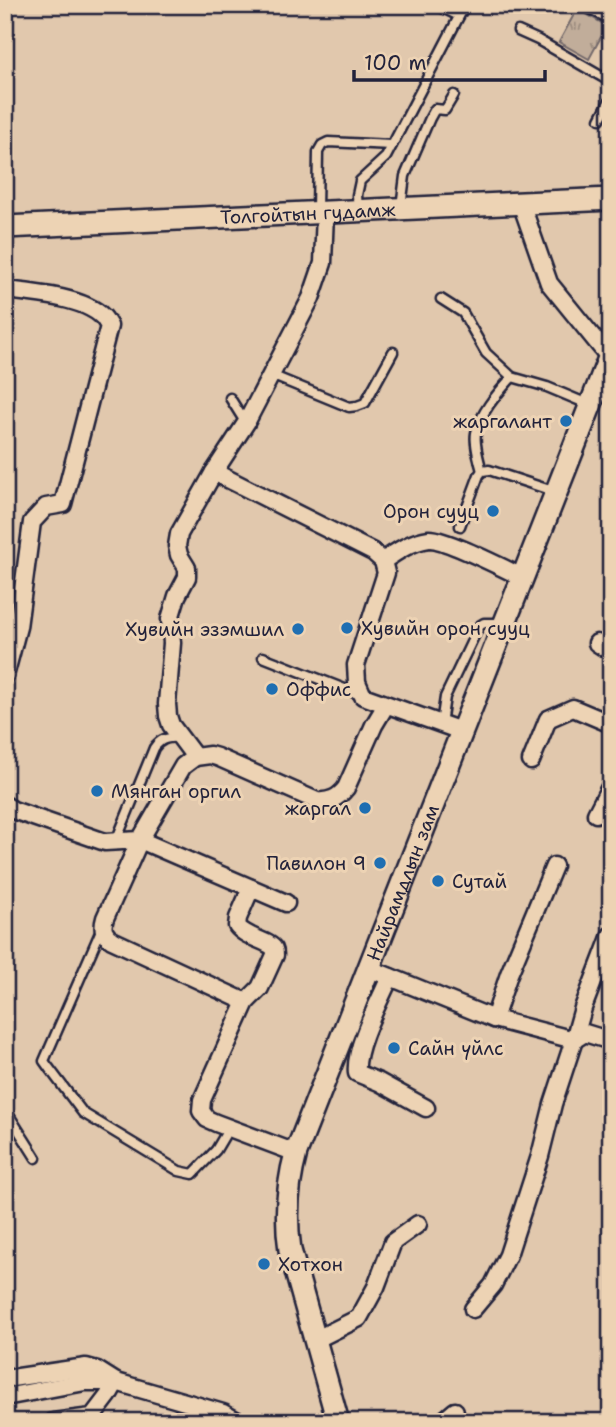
<svg xmlns="http://www.w3.org/2000/svg" width="616" height="1427" font-family="'Shantell Sans',sans-serif">
<style>
.park{fill:url(#park-tufts);stroke:#72686a;stroke-width:2}
.lines{fill:none;stroke-linecap:round;stroke-linejoin:round}
.service-casing{stroke:#22223b;stroke-width:13}
.minor-casing{stroke:#22223b;stroke-width:21}
.secondary-casing{stroke:#22223b;stroke-width:26}
.service{stroke:#edd3b4;stroke-width:8}
.minor{stroke:#edd3b4;stroke-width:16}
.secondary{stroke:#edd3b4;stroke-width:21}
.poi-dot{fill:#1f6fb2;stroke:#edd3b4;stroke-width:2.5}
.labels{text-anchor:middle;stroke-width:6;stroke-linejoin:round;paint-order:stroke}
.street-label{font-size:19px;fill:#22223b;stroke:#edd3b4}
.poi-label{font-size:19px;fill:#22223b;stroke:#edd3b4;text-anchor:start}
</style>
<defs>
<pattern id="park-tufts" width="24" height="20" patternUnits="userSpaceOnUse" patternTransform="scale(1.75)"><rect width="24" height="20" fill="#c1ad9a"/><path d="M3 7l-1-3M5 7V3M7 7l1-3M15 17l-1-3M17 17v-4M19 17l1-3" fill="none" stroke="#9c8c7f"/></pattern>
</defs>
<rect width="100%" height="100%" fill="#e1c8ad"/>
<filter id="ink" filterUnits="userSpaceOnUse"><feTurbulence type="fractalNoise" baseFrequency=".0143" numOctaves="2"/><feDisplacementMap in="SourceGraphic" scale="14" xChannelSelector="R" yChannelSelector="G"/><feConvolveMatrix kernelMatrix="1 2 1 2 8 2 1 2 1" color-interpolation-filters="sRGB"/></filter>
<g filter="url(#ink)">
<path class="park" d="M 577,9 L 607,26 L 589,59 L 559,42 Z"/>
<g class="lines">
<g class="service-casing">
<g id="service">
<path d="M 436,5 L 459,16"/>
<path d="M 583,5 L 611,20"/>
<path d="M 518,31 L 538,40 L 611,82"/>
<path d="M 600,119 L 611,98"/>
<path d="M 401,207 L 405,176 L 430,118 L 435,109 L 445,110 L 454,95"/>
<path d="M 358,209 L 357,195 L 360,181 L 386,157 L 465,5"/>
<path d="M 317,210 L 318,152 L 322,145 L 328,142 L 392,145"/>
<path d="M 441,299 L 463,313 L 486,353 L 512,377 L 547,387 L 590,405"/>
<path d="M 271,375 L 349,407 L 357,406 L 365,403 L 393,352"/>
<path d="M 230,398 L 245,422"/>
<path d="M 482,471 C 479,460 474,444 476,433 C 481,411 498,393 512,377"/>
<path d="M 460,526 L 479,475 L 482,471 L 489,470 L 556,492"/>
<path d="M 263,657 L 360,695"/>
<path d="M 441,724 L 445,697 L 479,626 L 484,623 L 504,623"/>
<path d="M 116,841 L 154,748 C 161,738 167,738 179,737"/>
<path d="M 101,930 L 44,1061 L 49,1068 L 83,1113 L 179,1171 L 193,1174 L 216,1150 L 229,1128"/>
<path d="M 5,1109 L 36,1158"/>
</g>
</g>
<g class="minor-casing">
<g id="minor">
<path d="M 521,203 L 549,283 L 609,357"/>
<path d="M 5,290 C 32,293 84,297 103,317 C 105,319 107,323 109,326 L 63,504 L 46,507 L 32,522 L 18,627 L 5,676"/>
<path d="M 214,472 L 373,552 L 383,561 L 386,573 L 356,665 L 357,682 L 363,696 L 461,731"/>
<path d="M 383,561 C 396,552 412,541 429,539 C 444,538 505,569 522,577"/>
<path d="M 597,643 L 611,652"/>
<path d="M 195,757 L 171,725 L 168,716 L 167,704 L 172,643 L 170,619 L 177,596 L 187,577 L 187,568 L 179,555 L 177,546 L 179,534 L 214,472 L 246,423 L 311,298 L 323,263 L 325,213"/>
<path d="M 531,761 L 548,719 L 573,708 L 611,724"/>
<path d="M 5,805 L 13,810 L 105,842 L 140,840 L 286,903"/>
<path d="M 596,814 L 611,785"/>
<path d="M 251,888 L 238,918 L 237,926 C 246,938 270,941 274,949 C 275,951 275,953 275,955 L 260,988 L 246,1002 L 202,1100 L 201,1111 L 207,1119 L 216,1123 L 296,1153"/>
<path d="M 368,968 L 494,1019 L 574,1040 L 553,1104 L 540,1156 L 508,1255 L 493,1285 L 473,1309"/>
<path d="M 390,977 C 379,1002 354,1048 357,1073 L 379,1082 L 426,1108"/>
<path d="M 246,1002 L 112,940 C 103,934 102,928 105,918 L 140,840 L 183,766 L 195,757 L 210,755 L 217,757 L 317,801 C 330,802 338,798 346,788 L 374,725 L 386,705"/>
<path d="M 494,1019 L 509,974 L 554,866"/>
<path d="M 574,1040 L 583,1008 L 611,935"/>
<path d="M 574,1040 L 585,1033 L 611,1041"/>
<path d="M 315,1340 L 359,1318 L 376,1287 L 393,1242 L 418,1224"/>
<path d="M 5,1379 L 86,1367 L 97,1370 L 116,1382 L 223,1413 L 239,1422"/>
<path d="M 5,1397 L 85,1382 L 116,1382 L 108,1396 L 92,1417 L 53,1422"/>
<path d="M 442,1422 L 455,1411"/>
</g>
</g>
<g class="secondary-casing">
<g id="secondary">
<path id="s1" d="M 5,227 L 611,199"/>
<path id="s2" d="M 338,1422 L 290,1250 C 285,1217 287,1186 296,1153 L 611,353"/>
</g>
</g>
<use href="#service" class="service"/>
<use href="#minor" class="minor"/>
<use href="#secondary" class="secondary"/>
</g>
</g>
<g class="poi-dot">
<circle cx="566" cy="421" r="7"/>
<circle cx="493" cy="511" r="7"/>
<circle cx="347" cy="628" r="7"/>
<circle cx="298" cy="629" r="7"/>
<circle cx="272" cy="689" r="7"/>
<circle cx="97" cy="791" r="7"/>
<circle cx="365" cy="808" r="7"/>
<circle cx="380" cy="863" r="7"/>
<circle cx="438" cy="881" r="7"/>
<circle cx="394" cy="1048" r="7"/>
<circle cx="264" cy="1264" r="7"/>
</g>
<g class="labels">
<g class="street-label">
<text dy="7" stroke="none"><textPath href="#s1" startOffset="303">Толгойтын гудамж</textPath></text>
<text dy="7" stroke="none"><textPath href="#s2" startOffset="567">Найрамдлын зам</textPath></text>
</g>
<g class="poi-label">
<text x="552" y="428" text-anchor="end">жаргалант</text>
<text x="479" y="518" text-anchor="end">Орон сууц</text>
<text x="361" y="635">Хувийн орон сууц</text>
<text x="284" y="636" text-anchor="end">Хувийн эзэмшил</text>
<text x="286" y="696">Оффис</text>
<text x="111" y="798">Мянган оргил</text>
<text x="351" y="815" text-anchor="end">жаргал</text>
<text x="366" y="870" text-anchor="end">Павилон 9</text>
<text x="452" y="888">Сутай</text>
<text x="408" y="1055">Сайн үйлс</text>
<text x="278" y="1271">Хотхон</text>
</g>
</g>
<rect width="616" height="1427" fill="none" stroke="#edd3b4" stroke-width="28"/>
<rect x="14" y="14" width="588" height="1399" fill="none" stroke="#22223b" stroke-width="2.5" filter="url(#ink)"/>
<path d="M354 70v10h191v-10" fill="none" stroke="#22223b" stroke-width="3.5"/>
<text x="364" y="70" font-size="21" fill="#22223b" stroke="#edd3b4" stroke-width="5" paint-order="stroke">100 m</text>
</svg>
